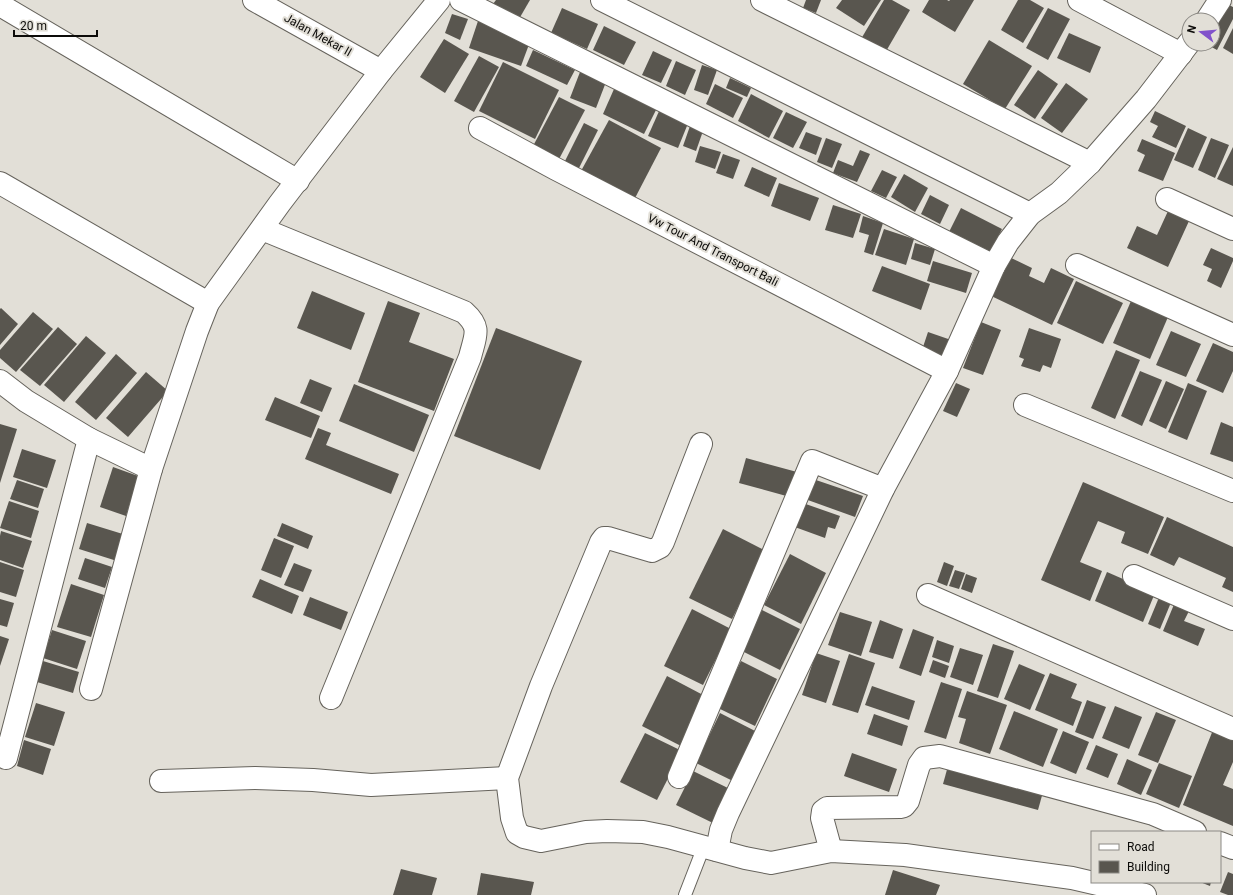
<svg xmlns="http://www.w3.org/2000/svg" width="1233" height="895" font-family="Roboto,sans-serif">
<style>
.building{fill:#59564f}
.lines{fill:none;stroke-linecap:round;stroke-linejoin:round}
.lane-casing{stroke:#66635c;stroke-width:14}
.street-casing{stroke:#66635c;stroke-width:24}
.lane{stroke:#fff;stroke-width:12}
.street{stroke:#fff;stroke-width:22}
.labels{text-anchor:middle;stroke-width:4;stroke-linejoin:round;paint-order:stroke}
.street-label{font-size:12px;fill:#0c0b09;stroke:#e2dfd7}
</style>
<rect width="100%" height="100%" fill="#e2dfd7"/>
<g class="building">
<path d="M 496,0 L 530,0 L 519,19 L 493,4 Z"/>
<path d="M 806,0 L 821,0 L 816,13 L 803,8 Z"/>
<path d="M 842,0 L 881,0 L 864,26 L 836,8 Z"/>
<path d="M 884,0 L 892,0 L 910,10 L 885,53 L 861,39 Z"/>
<path d="M 929,0 L 947,0 L 949,1 L 950,0 L 974,0 L 955,32 L 922,12 Z"/>
<path d="M 1018,0 L 1030,0 L 1044,8 L 1023,43 L 1001,30 Z"/>
<path d="M 1223,2 L 1233,7 L 1233,19 L 1217,50 L 1206,44 L 1213,44 L 1213,21 Z"/>
<path d="M 562,8 L 598,24 L 587,49 L 551,33 Z"/>
<path d="M 1048,8 L 1070,19 L 1048,60 L 1026,48 Z"/>
<path d="M 452,14 L 468,19 L 460,40 L 445,33 Z"/>
<path d="M 478,21 L 531,39 L 521,66 L 469,48 Z"/>
<path d="M 604,26 L 636,42 L 624,65 L 593,50 Z"/>
<path d="M 1233,28 L 1233,54 L 1223,48 Z"/>
<path d="M 1069,33 L 1101,47 L 1090,73 L 1057,58 Z"/>
<path d="M 444,39 L 469,54 L 445,93 L 420,77 Z"/>
<path d="M 989,40 L 1032,66 L 1005,109 L 963,84 Z"/>
<path d="M 533,50 L 575,70 L 567,85 L 526,66 Z"/>
<path d="M 653,51 L 672,60 L 661,83 L 642,75 Z"/>
<path d="M 479,56 L 499,67 L 474,112 L 454,101 Z"/>
<path d="M 676,61 L 696,70 L 685,95 L 666,86 Z"/>
<path d="M 503,62 L 559,90 L 535,139 L 479,111 Z"/>
<path d="M 702,65 L 717,70 L 708,95 L 694,90 Z"/>
<path d="M 1038,70 L 1058,84 L 1035,119 L 1014,105 Z"/>
<path d="M 580,72 L 606,82 L 596,108 L 570,98 Z"/>
<path d="M 730,78 L 751,88 L 747,97 L 726,88 Z"/>
<path d="M 1066,83 L 1088,99 L 1062,133 L 1041,118 Z"/>
<path d="M 715,84 L 743,98 L 733,118 L 706,104 Z"/>
<path d="M 614,89 L 656,110 L 644,134 L 603,114 Z"/>
<path d="M 751,94 L 783,111 L 769,138 L 738,121 Z"/>
<path d="M 559,97 L 585,110 L 558,161 L 532,148 Z"/>
<path d="M 660,109 L 689,121 L 678,148 L 648,136 Z"/>
<path d="M 1155,111 L 1186,126 L 1176,148 L 1152,137 L 1158,126 L 1150,122 Z"/>
<path d="M 786,112 L 807,122 L 793,148 L 773,138 Z"/>
<path d="M 609,120 L 661,148 L 634,200 L 581,171 Z"/>
<path d="M 584,123 L 598,130 L 578,170 L 564,163 Z"/>
<path d="M 690,126 L 703,131 L 696,151 L 683,146 Z"/>
<path d="M 1188,128 L 1207,137 L 1193,168 L 1174,160 Z"/>
<path d="M 806,132 L 822,138 L 816,155 L 799,148 Z"/>
<path d="M 826,138 L 842,144 L 832,168 L 817,162 Z"/>
<path d="M 1211,138 L 1229,145 L 1215,178 L 1198,170 Z"/>
<path d="M 1142,139 L 1175,153 L 1163,181 L 1138,171 L 1145,155 L 1137,151 Z"/>
<path d="M 700,146 L 721,152 L 715,169 L 695,162 Z"/>
<path d="M 1233,147 L 1233,186 L 1217,179 Z"/>
<path d="M 860,150 L 870,154 L 857,182 L 833,173 L 838,160 L 853,166 Z"/>
<path d="M 723,154 L 740,160 L 733,179 L 716,173 Z"/>
<path d="M 752,167 L 777,178 L 769,197 L 744,186 Z"/>
<path d="M 882,170 L 897,177 L 886,198 L 871,191 Z"/>
<path d="M 904,174 L 928,188 L 915,212 L 891,197 Z"/>
<path d="M 779,183 L 819,198 L 810,221 L 771,206 Z"/>
<path d="M 930,195 L 949,205 L 940,224 L 921,214 Z"/>
<path d="M 833,205 L 861,214 L 853,238 L 825,230 Z"/>
<path d="M 961,208 L 1002,229 L 990,253 L 949,232 Z"/>
<path d="M 1168,211 L 1189,221 L 1168,267 L 1127,248 L 1137,226 L 1157,235 Z"/>
<path d="M 863,216 L 883,223 L 873,255 L 864,252 L 869,235 L 859,232 Z"/>
<path d="M 884,229 L 914,239 L 906,265 L 875,255 Z"/>
<path d="M 915,243 L 935,249 L 930,265 L 911,259 Z"/>
<path d="M 1211,248 L 1233,258 L 1233,261 L 1221,288 L 1207,281 L 1212,269 L 1203,265 Z"/>
<path d="M 1005,255 L 1032,268 L 1029,276 L 1044,283 L 1051,268 L 1074,279 L 1052,325 L 987,294 Z"/>
<path d="M 933,261 L 972,273 L 966,293 L 927,281 Z"/>
<path d="M 882,266 L 930,284 L 921,310 L 872,291 Z"/>
<path d="M 1076,281 L 1123,303 L 1103,344 L 1057,323 Z"/>
<path d="M 312,291 L 365,313 L 351,350 L 297,328 Z"/>
<path d="M 388,301 L 420,313 L 409,342 L 454,359 L 434,411 L 358,382 Z"/>
<path d="M 1131,301 L 1168,317 L 1150,359 L 1113,343 Z"/>
<path d="M 1,308 L 18,324 L 0,345 L 0,309 Z"/>
<path d="M 33,312 L 53,329 L 16,372 L 0,358 L 0,350 Z"/>
<path d="M 981,322 L 1001,330 L 983,375 L 963,368 Z"/>
<path d="M 58,327 L 77,344 L 40,386 L 20,370 Z"/>
<path d="M 496,328 L 582,361 L 540,470 L 454,436 Z"/>
<path d="M 1029,328 L 1061,339 L 1051,368 L 1043,365 L 1040,372 L 1021,366 L 1024,359 L 1019,357 Z"/>
<path d="M 1171,331 L 1201,344 L 1186,377 L 1156,365 Z"/>
<path d="M 928,332 L 954,341 L 949,358 L 922,350 Z"/>
<path d="M 86,336 L 106,353 L 64,402 L 44,385 Z"/>
<path d="M 1213,343 L 1233,352 L 1233,371 L 1223,393 L 1196,381 Z"/>
<path d="M 1116,350 L 1140,360 L 1115,419 L 1091,408 Z"/>
<path d="M 116,354 L 137,373 L 96,420 L 75,402 Z"/>
<path d="M 1140,371 L 1162,380 L 1142,426 L 1121,416 Z"/>
<path d="M 146,372 L 168,391 L 128,437 L 106,418 Z"/>
<path d="M 310,379 L 332,388 L 322,412 L 300,403 Z"/>
<path d="M 1166,381 L 1184,389 L 1166,429 L 1149,421 Z"/>
<path d="M 956,383 L 970,389 L 957,417 L 943,411 Z"/>
<path d="M 1188,383 L 1207,391 L 1187,440 L 1168,432 Z"/>
<path d="M 354,384 L 429,415 L 414,452 L 339,421 Z"/>
<path d="M 275,397 L 320,416 L 311,438 L 265,420 Z"/>
<path d="M 1221,422 L 1233,427 L 1233,462 L 1210,454 Z"/>
<path d="M 0,424 L 17,429 L 0,483 Z"/>
<path d="M 318,428 L 331,433 L 326,445 L 399,474 L 391,494 L 305,459 Z"/>
<path d="M 22,449 L 56,460 L 47,488 L 13,477 Z"/>
<path d="M 746,458 L 797,472 L 790,497 L 739,483 Z"/>
<path d="M 113,467 L 138,476 L 126,516 L 100,507 Z"/>
<path d="M 813,479 L 863,496 L 855,517 L 805,499 Z"/>
<path d="M 17,480 L 44,489 L 38,508 L 10,499 Z"/>
<path d="M 1083,482 L 1164,517 L 1148,554 L 1121,543 L 1125,532 L 1098,521 L 1080,562 L 1102,571 L 1090,601 L 1041,580 Z"/>
<path d="M 9,501 L 39,511 L 31,538 L 0,528 Z"/>
<path d="M 800,502 L 840,516 L 835,529 L 828,527 L 825,538 L 792,526 Z"/>
<path d="M 1167,517 L 1233,547 L 1233,592 L 1222,587 L 1226,578 L 1179,557 L 1174,566 L 1150,555 Z"/>
<path d="M 87,523 L 126,535 L 117,561 L 79,549 Z"/>
<path d="M 282,523 L 313,536 L 308,549 L 277,536 Z"/>
<path d="M 723,529 L 766,551 L 732,619 L 689,598 Z"/>
<path d="M 1,531 L 32,541 L 23,568 L 0,560 L 0,536 Z"/>
<path d="M 274,538 L 294,546 L 281,578 L 261,570 Z"/>
<path d="M 790,554 L 826,573 L 801,624 L 764,605 Z"/>
<path d="M 85,558 L 112,567 L 105,588 L 78,579 Z"/>
<path d="M 0,562 L 24,570 L 16,597 L 0,592 Z"/>
<path d="M 944,562 L 954,566 L 947,586 L 937,582 Z"/>
<path d="M 294,563 L 312,570 L 303,592 L 284,585 Z"/>
<path d="M 955,570 L 965,573 L 959,589 L 949,586 Z"/>
<path d="M 1107,572 L 1155,593 L 1143,622 L 1095,601 Z"/>
<path d="M 966,574 L 977,578 L 972,593 L 961,589 Z"/>
<path d="M 260,579 L 299,596 L 292,614 L 252,597 Z"/>
<path d="M 71,584 L 104,595 L 91,637 L 57,627 Z"/>
<path d="M 1160,595 L 1172,600 L 1160,629 L 1148,624 Z"/>
<path d="M 310,597 L 348,612 L 341,630 L 303,615 Z"/>
<path d="M 0,599 L 14,603 L 7,627 L 0,625 Z"/>
<path d="M 1175,602 L 1190,609 L 1184,621 L 1205,629 L 1198,646 L 1163,631 Z"/>
<path d="M 692,609 L 731,629 L 703,685 L 664,666 Z"/>
<path d="M 762,610 L 800,629 L 780,670 L 742,651 Z"/>
<path d="M 840,612 L 872,622 L 861,656 L 828,645 Z"/>
<path d="M 880,620 L 903,629 L 893,659 L 869,652 Z"/>
<path d="M 913,629 L 934,637 L 921,676 L 899,668 Z"/>
<path d="M 52,630 L 86,641 L 77,669 L 43,658 Z"/>
<path d="M 0,636 L 9,639 L 0,666 Z"/>
<path d="M 937,640 L 954,646 L 949,663 L 932,657 Z"/>
<path d="M 993,644 L 1014,651 L 998,698 L 977,691 Z"/>
<path d="M 960,648 L 983,655 L 973,685 L 950,677 Z"/>
<path d="M 816,653 L 840,661 L 826,703 L 802,695 Z"/>
<path d="M 849,654 L 875,663 L 858,713 L 832,705 Z"/>
<path d="M 933,660 L 949,666 L 945,678 L 929,672 Z"/>
<path d="M 43,661 L 79,672 L 73,693 L 37,682 Z"/>
<path d="M 741,661 L 777,679 L 755,726 L 718,708 Z"/>
<path d="M 1019,664 L 1045,675 L 1030,710 L 1004,699 Z"/>
<path d="M 1050,673 L 1077,684 L 1071,698 L 1082,702 L 1073,726 L 1035,710 Z"/>
<path d="M 667,676 L 705,696 L 681,746 L 642,726 Z"/>
<path d="M 941,682 L 962,689 L 946,739 L 924,732 Z"/>
<path d="M 872,686 L 915,701 L 909,720 L 865,705 Z"/>
<path d="M 967,691 L 1007,705 L 990,754 L 959,743 L 966,719 L 958,717 Z"/>
<path d="M 1087,700 L 1106,707 L 1093,739 L 1075,732 Z"/>
<path d="M 36,703 L 65,712 L 54,746 L 25,737 Z"/>
<path d="M 1115,706 L 1142,717 L 1129,749 L 1102,738 Z"/>
<path d="M 1014,711 L 1058,729 L 1043,767 L 999,749 Z"/>
<path d="M 1156,712 L 1176,720 L 1158,763 L 1138,755 Z"/>
<path d="M 720,713 L 759,733 L 735,782 L 696,763 Z"/>
<path d="M 874,714 L 908,726 L 902,746 L 867,734 Z"/>
<path d="M 1213,730 L 1233,738 L 1233,762 L 1223,785 L 1233,789 L 1233,826 L 1183,805 Z"/>
<path d="M 1063,731 L 1089,742 L 1076,774 L 1050,763 Z"/>
<path d="M 645,733 L 682,751 L 657,800 L 620,782 Z"/>
<path d="M 24,740 L 51,749 L 43,775 L 17,766 Z"/>
<path d="M 1096,745 L 1118,754 L 1108,778 L 1086,769 Z"/>
<path d="M 852,753 L 897,769 L 889,792 L 844,776 Z"/>
<path d="M 1127,759 L 1152,770 L 1141,795 L 1117,784 Z"/>
<path d="M 1159,763 L 1192,776 L 1179,808 L 1146,794 Z"/>
<path d="M 948,766 L 1043,792 L 1038,810 L 943,784 Z"/>
<path d="M 693,771 L 732,790 L 715,824 L 676,805 Z"/>
<path d="M 401,869 L 437,878 L 432,895 L 393,895 Z"/>
<path d="M 893,870 L 940,885 L 936,895 L 885,895 Z"/>
<path d="M 1228,872 L 1233,874 L 1233,895 L 1228,895 L 1220,892 Z"/>
<path d="M 481,873 L 534,882 L 531,895 L 477,895 Z"/>
<path d="M 1200,882 L 1211,882 L 1210,886 Z"/>
</g>
<g class="lines">
<g class="lane-casing">
<path id="lane" d="M 685,895 L 704,846"/>
</g>
<g class="street-casing">
<g id="street">
<path d="M 254,0 L 381,71"/>
<path d="M 461,0 L 994,266"/>
<path d="M 602,0 L 1030,214"/>
<path d="M 762,0 L 1090,163"/>
<path d="M 1079,0 L 1181,54"/>
<path d="M 0,5 L 298,181"/>
<path d="M 1207,20 L 1220,0"/>
<path d="M 480,128 L 556,169 L 947,371"/>
<path d="M 0,183 L 208,303"/>
<path d="M 1167,199 L 1233,229"/>
<path d="M 262,229 L 464,312 C 482,328 475,336 470,357 L 331,698"/>
<path d="M 1077,265 L 1233,335"/>
<path d="M 0,381 L 26,401 L 89,439 L 151,469"/>
<path d="M 1025,405 L 1233,491"/>
<path d="M 701,444 L 663,542 L 660,547 L 652,551 L 608,538 L 604,538 L 601,542 L 541,686 L 507,778 L 512,818 L 517,833 L 524,837 L 541,841 L 586,832 L 607,831 L 643,832 L 668,837 L 745,858 L 771,863 L 831,851 L 905,855 L 1072,878 L 1145,895"/>
<path d="M 1134,576 L 1233,619"/>
<path d="M 928,595 L 1233,729"/>
<path d="M 91,689 L 151,469 L 197,331 L 208,303 L 280,203 L 381,71 L 439,0"/>
<path d="M 6,758 L 89,439"/>
<path d="M 679,777 L 812,461 L 883,489"/>
<path d="M 161,781 L 255,778 L 313,780 L 371,785 L 507,778"/>
<path d="M 1220,843 L 1233,848"/>
<path d="M 717,850 L 721,830 L 728,813 L 883,489 L 947,371 L 994,266 L 1008,242 L 1030,214 L 1059,193 L 1090,163 L 1146,99 L 1189,43"/>
<path d="M 831,851 L 822,818 L 823,811 L 827,808 L 900,807 L 904,806 L 908,801 L 919,765 L 924,758 L 940,756 L 1153,814 L 1195,832"/>
</g>
</g>
<use href="#lane" class="lane"/>
<use href="#street" class="street"/>
</g>
<g class="labels">
<g class="street-label">
<text transform="translate(318 35) rotate(29)" y="4">Jalan Mekar II</text>
<text transform="translate(713 250) rotate(27)" y="4">Vw Tour And Transport Bali</text>
</g>
</g>
<rect x="1091" y="831" width="130" height="52" fill="#e2dfd7" stroke="#8c8a85"/>
<rect x="1099" y="844" width="20" height="6" fill="#ffffff" stroke="#8c8a85"/>
<text x="1127" y="851" font-size="12" fill="#0c0b09">Road</text>
<rect x="1099" y="861" width="20" height="12" fill="#59564f" stroke="#8c8a85"/>
<text x="1127" y="871" font-size="12" fill="#0c0b09">Building</text>
<g transform="translate(1201 32) rotate(286)"><circle r="19" fill="#e2dfd7" stroke="#8c8a85"/>
<path d="M0-3L7 15L0 10L-7 15Z" fill="#8152cb"/>
<text y="-6" font-size="11" font-weight="bold" text-anchor="middle" fill="#0c0b09">N</text>
</g>
<path d="M14 30v6h83v-6" fill="none" stroke="#0c0b09" stroke-width="2"/>
<text x="20" y="30" font-size="12" fill="#0c0b09" stroke="#e2dfd7" stroke-width="3" paint-order="stroke">20 m</text>
</svg>
